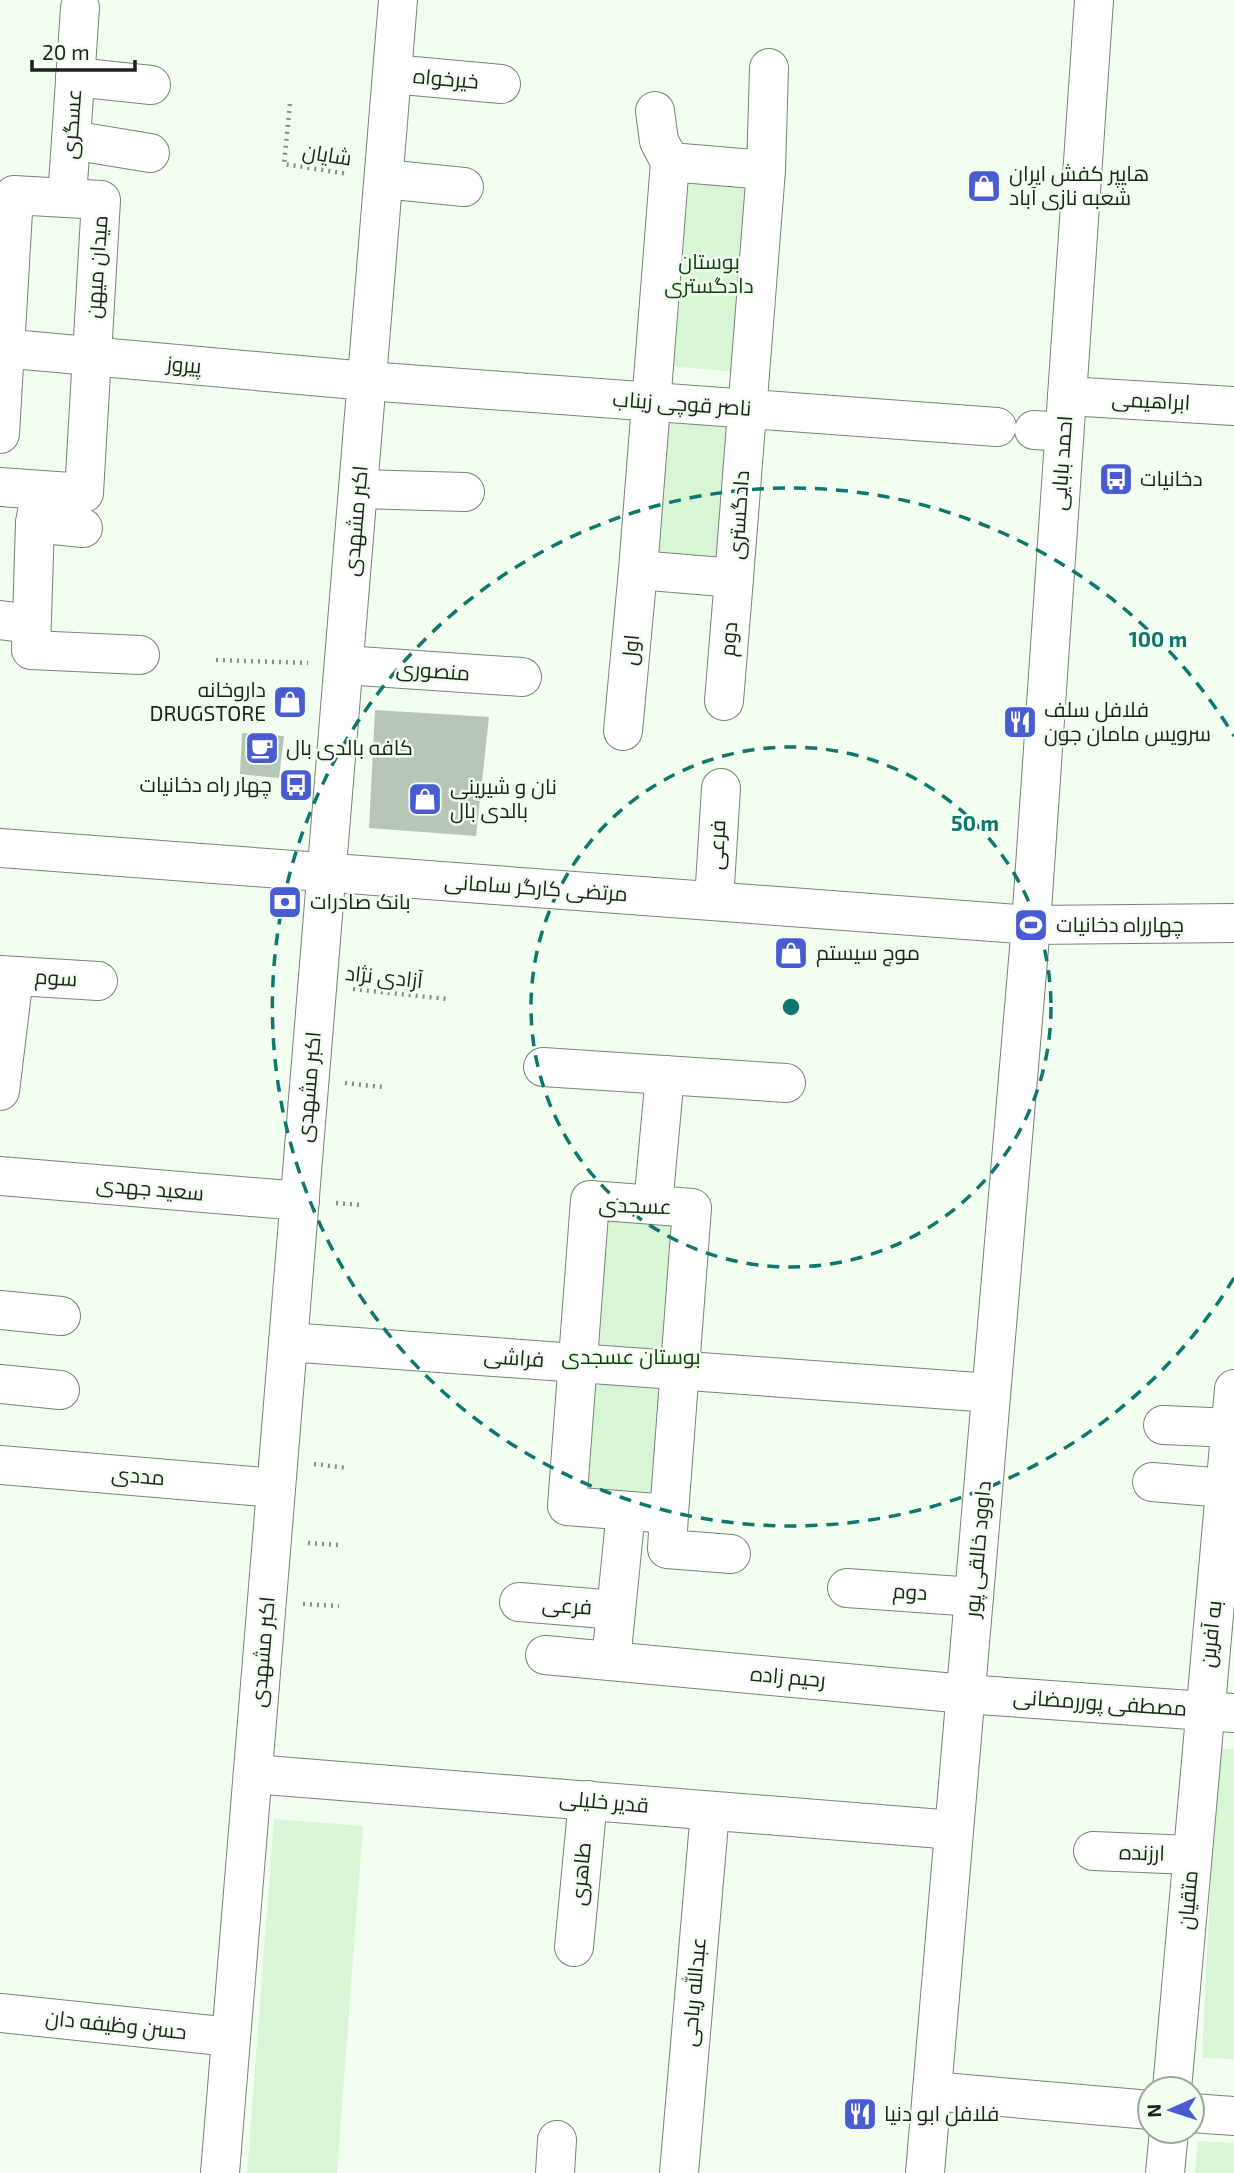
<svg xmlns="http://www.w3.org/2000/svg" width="1234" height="2173" font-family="'Exo 2',Cairo,sans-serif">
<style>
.green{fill:#d8f6d5}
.building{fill:#b6c5b5}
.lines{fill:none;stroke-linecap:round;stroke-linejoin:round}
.minor-casing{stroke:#758374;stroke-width:40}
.major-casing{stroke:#758374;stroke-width:40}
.path{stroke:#858e84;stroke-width:4.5;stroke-dasharray:2 5;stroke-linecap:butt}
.minor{stroke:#fff;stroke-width:38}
.major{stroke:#fff;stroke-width:38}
.ring{fill:none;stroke:#0f766e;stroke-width:3.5;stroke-dasharray:12 9}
.labels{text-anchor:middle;stroke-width:5;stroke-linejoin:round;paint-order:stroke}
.street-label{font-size:21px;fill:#1c211b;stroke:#f2fef0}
.poi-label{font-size:21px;fill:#1c211b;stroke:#f2fef0;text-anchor:start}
.park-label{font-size:21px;fill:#0c4509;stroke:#f2fef0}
.centre{fill:#0f766e;stroke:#f2fef0;stroke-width:3.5}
.ring-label{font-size:21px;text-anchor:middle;font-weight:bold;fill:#0f766e;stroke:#f2fef0;stroke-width:5;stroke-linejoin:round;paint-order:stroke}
</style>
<rect width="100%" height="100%" fill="#f2fef0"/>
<g class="green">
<path d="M 683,177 L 750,183 L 736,372 L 668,366 Z"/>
<path d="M 670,393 L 735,398 L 721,563 L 656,558 Z"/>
<path d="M 601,1216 L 679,1221 L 661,1498 L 583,1493 Z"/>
<path d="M 1217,1749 L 1234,1749 L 1234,2059 L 1202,2058 Z"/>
<path d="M 274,1819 L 363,1826 L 337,2173 L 247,2173 Z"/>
<path d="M 1198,2141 L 1234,2143 L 1234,2173 L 1195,2173 Z"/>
</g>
<g class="building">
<path d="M 375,710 L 489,717 L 476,836 L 369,828 Z"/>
<path d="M 242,733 L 284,736 L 279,778 L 240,774 Z"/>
</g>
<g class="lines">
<g class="minor-casing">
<g id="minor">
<path d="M 392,74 L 501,84"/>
<path d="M 75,77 L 151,85"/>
<path d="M 655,111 L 659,141 L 670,162"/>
<path d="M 71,140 L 150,153"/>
<path d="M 670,162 L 766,170 L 734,578 L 638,570 Z"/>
<path d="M 766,170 L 769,68"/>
<path d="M 384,179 L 464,187"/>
<path d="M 67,198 L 80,8"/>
<path d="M 0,348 L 367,381 L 997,427"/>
<path d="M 1067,396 L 1234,406"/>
<path d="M 1034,430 L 1064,432"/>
<path d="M 0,434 L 14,195 L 101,200 L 84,493 L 0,487"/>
<path d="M 358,489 L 465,492"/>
<path d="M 41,490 L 35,523 L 31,650 L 140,655"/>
<path d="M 35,523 L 83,528"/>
<path d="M 0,620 L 31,624"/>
<path d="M 344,665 L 522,677"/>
<path d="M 724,701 L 734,578"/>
<path d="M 623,731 L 638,570"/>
<path d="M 0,848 L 1031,925"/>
<path d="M 714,901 L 721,788"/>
<path d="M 0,975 L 98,981"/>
<path d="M 543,1067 L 786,1083"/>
<path d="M 0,1091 L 14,976"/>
<path d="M 0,1176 L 300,1201"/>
<path d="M 590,1200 L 692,1208 L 669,1514 L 567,1506 Z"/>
<path d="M 653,1205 L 665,1075"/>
<path d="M 0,1310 L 61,1316"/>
<path d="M 288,1342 L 991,1393"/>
<path d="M 0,1384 L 60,1390"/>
<path d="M 1163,1425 L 1234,1428"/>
<path d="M 0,1465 L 276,1488"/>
<path d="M 1152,1482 L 1225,1488"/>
<path d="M 669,1514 L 667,1549 L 731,1554"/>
<path d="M 847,1588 L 974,1597"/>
<path d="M 519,1602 L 616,1610"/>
<path d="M 545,1655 L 965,1694 L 1234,1713"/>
<path d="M 611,1661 L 626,1511"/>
<path d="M 253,1774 L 954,1830"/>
<path d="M 1093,1851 L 1191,1855"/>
<path d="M 574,1947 L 588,1800"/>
<path d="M 0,2013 L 231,2037"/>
<path d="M 1172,2089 L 1234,1389"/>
<path d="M 932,2091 L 1150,2110"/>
<path d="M 1192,2113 L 1234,2116"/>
<path d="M 220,2173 L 398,0"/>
<path d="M 555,2173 L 557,2140"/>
<path d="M 679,2173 L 710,1811"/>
<path d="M 1165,2173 L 1169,2131"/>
</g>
</g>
<g class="major-casing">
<g id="major">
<path d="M 1031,925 L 1234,923"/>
<path d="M 925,2173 L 1031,925 L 1094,0"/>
</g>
</g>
<g class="path">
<path d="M 290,104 L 284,164 L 348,174"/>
<path d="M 216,660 L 308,663"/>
<path d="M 353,989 L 447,999"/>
<path d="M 345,1083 L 382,1087"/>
<path d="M 336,1203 L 361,1205"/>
<path d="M 314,1464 L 347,1468"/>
<path d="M 308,1543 L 339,1545"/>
<path d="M 303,1604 L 339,1606"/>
</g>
<use href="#minor" class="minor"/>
<use href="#major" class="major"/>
</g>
<g class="ring">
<circle cx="791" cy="1007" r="260"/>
<path d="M1234 1278A519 519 0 1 1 1234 736"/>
</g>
<defs>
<g id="shop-square" transform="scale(1.75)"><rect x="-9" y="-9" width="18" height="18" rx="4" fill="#485bd0" stroke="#f2fef0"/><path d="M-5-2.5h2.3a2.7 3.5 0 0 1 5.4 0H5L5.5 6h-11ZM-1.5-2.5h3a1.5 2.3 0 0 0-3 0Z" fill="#fff"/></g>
<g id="bus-square" transform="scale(1.75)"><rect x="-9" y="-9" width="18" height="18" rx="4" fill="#485bd0" stroke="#f2fef0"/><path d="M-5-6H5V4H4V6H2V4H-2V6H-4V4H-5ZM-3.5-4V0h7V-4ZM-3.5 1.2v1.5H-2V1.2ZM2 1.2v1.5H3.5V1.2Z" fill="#fff"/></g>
<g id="restaurant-square" transform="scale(1.75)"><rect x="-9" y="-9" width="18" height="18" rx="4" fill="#485bd0" stroke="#f2fef0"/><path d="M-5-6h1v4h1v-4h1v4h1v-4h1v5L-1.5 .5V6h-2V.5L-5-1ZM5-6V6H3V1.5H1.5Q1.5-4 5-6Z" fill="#fff"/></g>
<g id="cafe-square" transform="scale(1.75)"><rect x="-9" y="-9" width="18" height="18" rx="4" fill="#485bd0" stroke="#f2fef0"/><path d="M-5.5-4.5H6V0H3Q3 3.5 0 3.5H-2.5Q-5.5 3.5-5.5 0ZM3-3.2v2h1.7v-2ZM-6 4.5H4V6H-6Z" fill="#fff"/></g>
<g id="bank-square" transform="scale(1.75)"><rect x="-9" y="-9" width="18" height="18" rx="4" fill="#485bd0" stroke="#f2fef0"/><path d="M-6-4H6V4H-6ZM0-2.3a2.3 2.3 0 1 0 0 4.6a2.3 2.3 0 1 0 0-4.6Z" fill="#fff"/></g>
<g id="stadium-square" transform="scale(1.75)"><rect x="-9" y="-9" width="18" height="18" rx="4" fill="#485bd0" stroke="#f2fef0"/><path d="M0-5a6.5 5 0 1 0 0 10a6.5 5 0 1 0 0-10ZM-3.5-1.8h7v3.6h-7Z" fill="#fff"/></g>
</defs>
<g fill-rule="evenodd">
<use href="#shop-square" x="984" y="186"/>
<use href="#bus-square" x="1116" y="479"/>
<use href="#shop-square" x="290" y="702"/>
<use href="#restaurant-square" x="1020" y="722"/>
<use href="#cafe-square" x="262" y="748"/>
<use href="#bus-square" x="296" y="785"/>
<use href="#shop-square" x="425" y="799"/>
<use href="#bank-square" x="285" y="902"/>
<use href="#stadium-square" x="1031" y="925"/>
<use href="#shop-square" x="791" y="953"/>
<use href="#restaurant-square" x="860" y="2114"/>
</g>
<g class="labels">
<g class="street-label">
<text transform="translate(446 79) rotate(5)" y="7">خیرخواه</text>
<text transform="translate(72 124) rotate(-86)" y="7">عسگری</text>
<text transform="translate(327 155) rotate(9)" y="7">شایان</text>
<text transform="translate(97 267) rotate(-86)" y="7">میدان میهن</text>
<text transform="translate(184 365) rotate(5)" y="7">پیروز</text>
<text transform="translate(1151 401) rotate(3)" y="7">ابراهیمی</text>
<text transform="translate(682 404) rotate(4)" y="7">ناصر قوچی زیناب</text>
<text transform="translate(1062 463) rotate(-86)" y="7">احمد بابایی</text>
<text transform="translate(739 515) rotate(-86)" y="7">دادگستری</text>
<text transform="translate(356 521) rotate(-85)" y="7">اکبر مشهدی</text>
<text transform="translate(729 639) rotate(-85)" y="7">دوم</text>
<text transform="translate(631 650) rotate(-85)" y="7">اول</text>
<text transform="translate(433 671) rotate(4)" y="7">منصوری</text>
<text transform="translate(717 845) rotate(-87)" y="7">فرعی</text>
<text transform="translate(536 888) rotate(4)" y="7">مرتضی کارگر سامانی</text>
<text transform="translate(384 977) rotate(6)" y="7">آزادی نژاد</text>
<text transform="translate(56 978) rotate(4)" y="7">سوم</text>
<text transform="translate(309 1087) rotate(-85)" y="7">اکبر مشهدی</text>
<text transform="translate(150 1189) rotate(5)" y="7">سعید جهدی</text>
<text transform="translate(635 1206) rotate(2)" y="7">عسجدی</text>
<text transform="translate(514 1358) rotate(4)" y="7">فراشی</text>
<text transform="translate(138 1476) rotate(5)" y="7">مددی</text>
<text transform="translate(978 1549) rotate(-85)" y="7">داوود خالقی پور</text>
<text transform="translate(910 1592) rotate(4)" y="7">دوم</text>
<text transform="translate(567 1606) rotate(4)" y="7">فرعی</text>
<text transform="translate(1211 1634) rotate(-84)" y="7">به آفرین</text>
<text transform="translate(263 1652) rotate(-85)" y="7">اکبر مشهدی</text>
<text transform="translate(788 1677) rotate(5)" y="7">رحیم زاده</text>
<text transform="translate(1100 1703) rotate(4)" y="7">مصطفی پوررمضانی</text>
<text transform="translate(604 1802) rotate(5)" y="7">قدیر خلیلی</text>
<text transform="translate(1142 1853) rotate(2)" y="7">ارزنده</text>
<text transform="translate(581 1874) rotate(-85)" y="7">طاهری</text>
<text transform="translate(1188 1900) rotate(-85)" y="7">متقیان</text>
<text transform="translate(694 1992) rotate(-85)" y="7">عبدالله ریاحی</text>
<text transform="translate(116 2025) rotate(6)" y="7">حسن وظیفه دان</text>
</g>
<g class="poi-label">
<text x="1009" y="181">هایپر کفش ایران<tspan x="1009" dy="24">شعبه نازی آباد</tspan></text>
<text x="1140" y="486">دخانیات</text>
<text x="266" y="697" text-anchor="end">داروخانه<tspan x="266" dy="24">DRUGSTORE</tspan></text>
<text x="1044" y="717">فلافل سلف<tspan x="1044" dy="24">سرویس مامان جون</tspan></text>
<text x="286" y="755">کافه بالدی بال</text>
<text x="272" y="792" text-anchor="end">چهار راه دخانیات</text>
<text x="450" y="794">نان و شیرینی<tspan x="450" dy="24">بالدی بال</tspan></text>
<text x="310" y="909">بانک صادرات</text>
<text x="1056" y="932">چهارراه دخانیات</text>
<text x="816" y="960">موج سیستم</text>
<text x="884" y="2121">فلافل ابو دنیا</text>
</g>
<g class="park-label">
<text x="709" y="269">بوستان<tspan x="709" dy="24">دادگستری</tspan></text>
<text x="631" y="1364">بوستان عسجدی</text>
</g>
</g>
<circle cx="791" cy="1007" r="10" class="centre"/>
<g class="ring-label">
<text x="1158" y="647">100 m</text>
<text x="975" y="831">50 m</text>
</g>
<g transform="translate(1171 2110) rotate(267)"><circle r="33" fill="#f2fef0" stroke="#9ca69b" stroke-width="2"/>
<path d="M0-5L12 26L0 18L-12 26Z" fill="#485bd0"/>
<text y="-10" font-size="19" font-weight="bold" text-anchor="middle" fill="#1c211b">N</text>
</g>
<path d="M32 60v10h103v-10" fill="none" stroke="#1c211b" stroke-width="3.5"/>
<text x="42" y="60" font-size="21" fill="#1c211b" stroke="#f2fef0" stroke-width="5" paint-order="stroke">20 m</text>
</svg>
